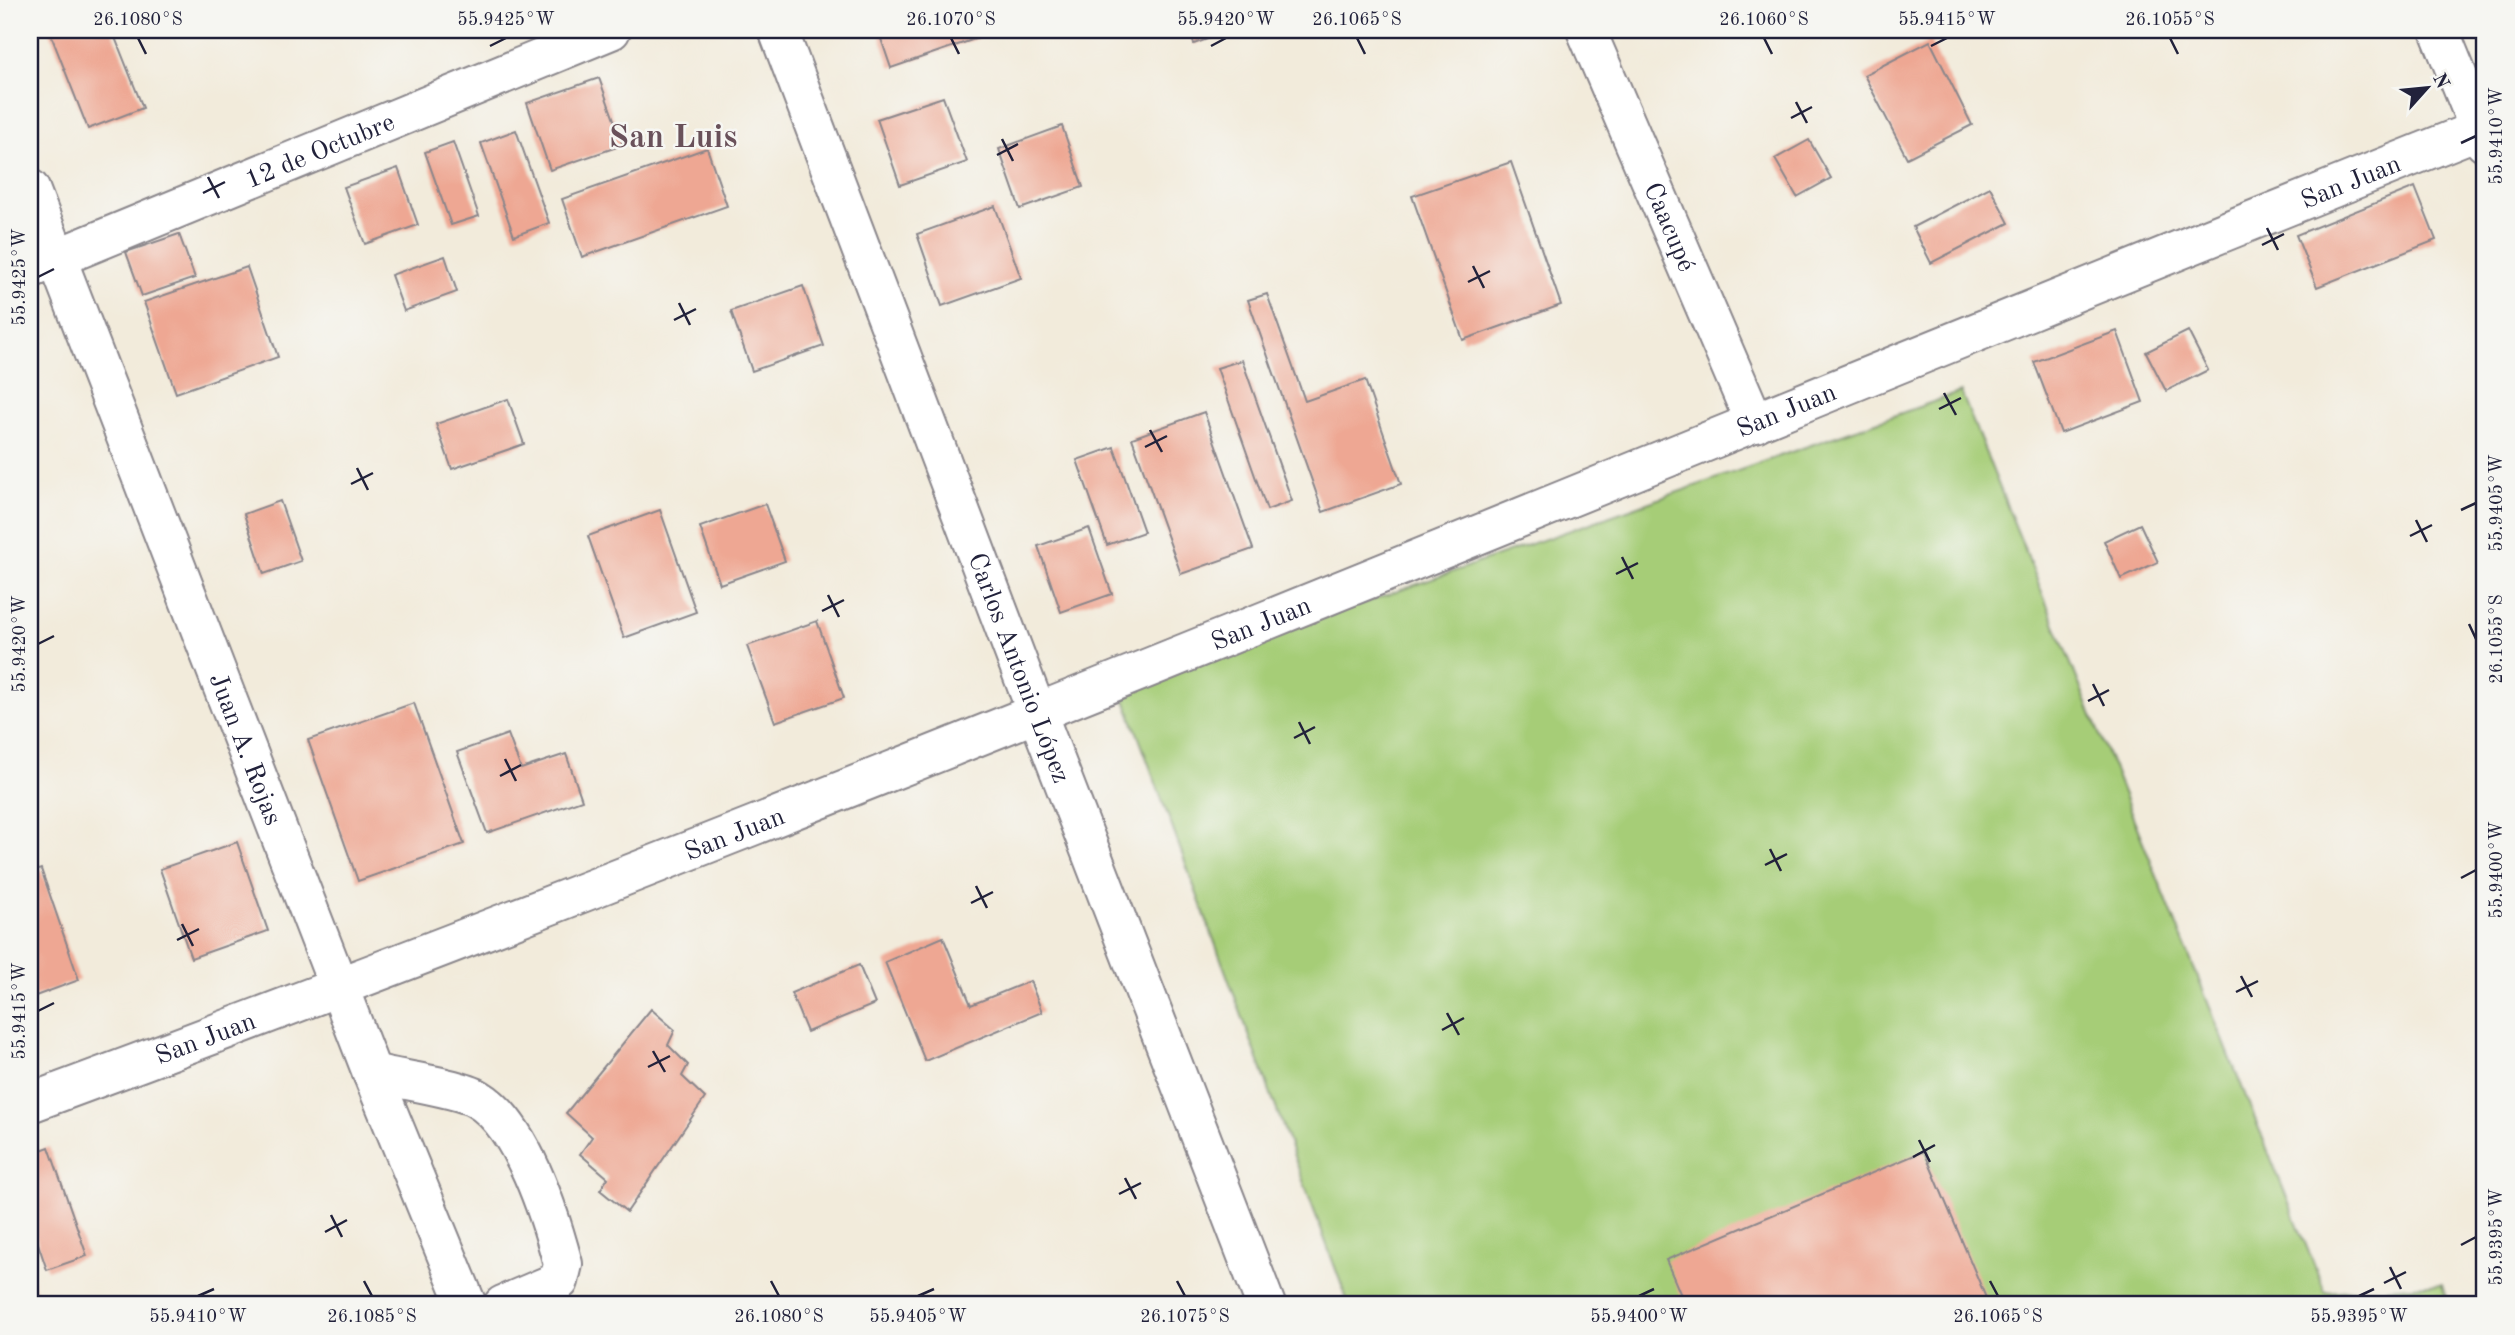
<svg xmlns="http://www.w3.org/2000/svg" width="2515" height="1335" font-family="'Old Standard TT',serif">
<style>
.grass{fill:#a6cd77;stroke:#647859;stroke-width:2}
.building{fill:#eea793}
.lines{fill:none;stroke-linecap:round;stroke-linejoin:round}
.minor-casing{stroke:#8a868b;stroke-width:42}
.minor{stroke:#fff;stroke-width:38}
.ticks{fill:none;stroke:#22223b;stroke-width:2.5}
.labels{text-anchor:middle;stroke-width:5;stroke-linejoin:round;paint-order:stroke}
.street-label{font-size:26px;fill:#22223b;stroke:#f6f6f2}
.district-label{font-size:33px;font-weight:bold;fill:#69515a;stroke:#f6f6f2}
.neatline{fill:none;stroke:#22223b;stroke-width:2.5}
.ticks-label{font-size:18px;text-anchor:middle;fill:#22223b}
</style>
<rect width="100%" height="100%" fill="#f6f6f2"/>
<filter id="ink" filterUnits="userSpaceOnUse"><feTurbulence type="fractalNoise" baseFrequency=".0143" numOctaves="2"/><feDisplacementMap in="SourceGraphic" scale="14" xChannelSelector="R" yChannelSelector="G"/><feConvolveMatrix kernelMatrix="1 2 1 2 8 2 1 2 1" color-interpolation-filters="sRGB"/></filter>
<filter id="wash" filterUnits="userSpaceOnUse"><feTurbulence type="fractalNoise" baseFrequency=".00686" numOctaves="4" result="noise"/><feDisplacementMap in="SourceGraphic" scale="28" xChannelSelector="R" yChannelSelector="G"/><feGaussianBlur stdDeviation="1.57" result="paint"/><feColorMatrix in="noise" values="0 0 0 0 0 0 0 0 0 0 0 0 0 0 0 0 0 1.4 0 .05"/><feComposite in="paint" operator="in"/></filter>
<g filter="url(#wash)">
<rect width="100%" height="100%" fill="#f2ebdb"/>
<path class="grass" d="M 1961,392 L 2325,1292 L 2442,1284 L 2448,1305 L 1349,1305 L 1121,689 Z"/>
<g id="blocks">
<g class="building">
<path d="M 49,30 L 112,30 L 143,108 L 88,129 Z"/>
<path d="M 878,30 L 1001,30 L 891,68 Z"/>
<path d="M 1189,30 L 1232,30 L 1194,44 Z"/>
<path d="M 1930,41 L 1972,125 L 1907,158 L 1864,75 Z"/>
<path d="M 599,78 L 623,145 L 550,170 L 527,103 Z"/>
<path d="M 943,97 L 967,162 L 900,185 L 877,119 Z"/>
<path d="M 1062,126 L 1083,187 L 1020,209 L 999,149 Z"/>
<path d="M 516,130 L 549,223 L 514,236 L 481,143 Z"/>
<path d="M 1809,140 L 1831,178 L 1797,197 L 1775,159 Z"/>
<path d="M 453,142 L 479,216 L 451,225 L 425,152 Z"/>
<path d="M 707,148 L 727,206 L 582,257 L 562,199 Z"/>
<path d="M 1511,162 L 1561,305 L 1463,340 L 1412,196 Z"/>
<path d="M 398,168 L 418,225 L 365,244 L 344,187 Z"/>
<path d="M 1990,187 L 2009,223 L 1931,263 L 1913,227 Z"/>
<path d="M 2415,187 L 2436,240 L 2317,287 L 2296,235 Z"/>
<path d="M 995,206 L 1021,278 L 942,306 L 917,234 Z"/>
<path d="M 179,234 L 195,278 L 142,296 L 126,252 Z"/>
<path d="M 445,256 L 457,292 L 404,311 L 391,275 Z"/>
<path d="M 247,267 L 278,357 L 176,393 L 144,302 Z"/>
<path d="M 803,286 L 824,346 L 752,371 L 731,311 Z"/>
<path d="M 1267,294 L 1305,401 L 1365,380 L 1401,484 L 1323,512 L 1248,300 Z"/>
<path d="M 2117,331 L 2143,402 L 2061,433 L 2034,362 Z"/>
<path d="M 2188,331 L 2208,370 L 2166,391 L 2146,352 Z"/>
<path d="M 1242,360 L 1292,501 L 1267,510 L 1217,368 Z"/>
<path d="M 508,399 L 524,444 L 452,469 L 436,424 Z"/>
<path d="M 1204,412 L 1253,549 L 1181,574 L 1132,438 Z"/>
<path d="M 1114,447 L 1144,532 L 1107,545 L 1077,460 Z"/>
<path d="M 280,501 L 301,561 L 264,574 L 244,514 Z"/>
<path d="M 765,504 L 785,561 L 720,584 L 700,527 Z"/>
<path d="M 660,510 L 696,612 L 624,638 L 588,536 Z"/>
<path d="M 2140,524 L 2158,562 L 2121,579 L 2104,541 Z"/>
<path d="M 1089,528 L 1112,594 L 1061,612 L 1038,546 Z"/>
<path d="M 817,621 L 844,698 L 775,722 L 747,646 Z"/>
<path d="M 414,703 L 464,844 L 358,881 L 308,740 Z"/>
<path d="M 508,734 L 521,769 L 566,754 L 582,800 L 487,833 L 457,752 Z"/>
<path d="M 237,842 L 268,931 L 191,958 L 160,869 Z"/>
<path d="M 41,869 L 79,980 L 30,998 L 30,873 Z"/>
<path d="M 943,937 L 971,1005 L 1030,981 L 1042,1012 L 925,1061 L 885,962 Z"/>
<path d="M 859,965 L 875,1004 L 807,1032 L 791,993 Z"/>
<path d="M 651,1009 L 675,1030 L 668,1045 L 688,1065 L 682,1076 L 705,1098 L 627,1212 L 600,1190 L 608,1178 L 580,1154 L 592,1137 L 566,1113 Z"/>
<path d="M 49,1147 L 87,1256 L 47,1270 L 30,1220 L 30,1154 Z"/>
<path d="M 1924,1151 L 1989,1305 L 1685,1305 L 1666,1260 Z"/>
<path d="M 30,1274 L 38,1297 L 30,1300 Z"/>
</g>
</g>
</g>
<g filter="url(#ink)">
<use href="#blocks" fill-opacity="0" stroke="#8a868b" stroke-width="2"/>
<g class="lines">
<g class="minor-casing">
<g id="minor">
<path id="s1" d="M 778,30 L 1037,713 L 1266,1305"/>
<path id="s2" d="M 1586,30 L 1755,423"/>
<path d="M 2439,30 L 2485,143"/>
<path id="s3" d="M 30,189 L 372,1073 L 467,1305"/>
<path id="s4" d="M 30,269 L 611,30"/>
<path d="M 372,1073 C 396,1079 460,1088 478,1099 C 522,1125 550,1215 563,1264 L 559,1281 L 503,1305"/>
<path id="s5" d="M 30,1103 C 856,797 1667,454 2485,127"/>
</g>
</g>
<use href="#minor" class="minor"/>
</g>
</g>
<path class="ticks" d="M 138,38 L 146,54M 951,38 L 959,54M 1357,38 L 1365,54M 1764,38 L 1772,54M 2170,38 L 2178,54M 490,46 L 506,38M 1211,46 L 1226,38M 1931,46 L 1947,38M 1796,102 L 1807,123M 1791,118 L 1812,107M 1002,139 L 1013,161M 2461,143 L 2476,136M 997,155 L 1018,144M 208,177 L 219,198M 203,193 L 225,182M 2267,228 L 2278,250M 2262,245 L 2284,234M 1473,266 L 1484,288M 38,277 L 54,269M 1468,282 L 1490,271M 679,303 L 690,325M 674,320 L 696,309M 1944,393 L 1956,415M 1939,409 L 1961,398M 1150,430 L 1162,452M 1145,447 L 1167,436M 357,468 L 368,490M 351,484 L 373,473M 2461,510 L 2476,503M 2416,520 L 2427,542M 2410,536 L 2432,525M 1622,557 L 1633,579M 1616,574 L 1638,563M 828,595 L 839,617M 822,611 L 844,600M 2469,624 L 2476,639M 38,644 L 54,636M 2093,684 L 2104,706M 2088,701 L 2109,690M 1299,722 L 1310,744M 1294,738 L 1315,727M 505,759 L 516,781M 500,776 L 521,765M 1770,849 L 1781,871M 1765,865 L 1787,854M 2461,878 L 2476,870M 976,886 L 987,908M 971,903 L 993,892M 182,924 L 193,946M 177,940 L 199,929M 2241,976 L 2252,997M 2236,992 L 2258,981M 38,1011 L 54,1003M 1447,1013 L 1459,1035M 1442,1030 L 1464,1018M 653,1051 L 665,1072M 648,1067 L 670,1056M 1919,1140 L 1930,1162M 1913,1157 L 1935,1145M 1125,1178 L 1136,1199M 1119,1194 L 1141,1183M 331,1215 L 342,1237M 325,1232 L 347,1220M 2461,1245 L 2476,1237M 2390,1267 L 2401,1289M 364,1281 L 372,1296M 771,1281 L 779,1296M 1177,1281 L 1185,1296M 1990,1281 L 1998,1296M 2384,1283 L 2406,1272M 198,1296 L 214,1289M 918,1296 L 934,1289M 1639,1296 L 1654,1289M 2359,1296 L 2374,1289"/>
<g class="labels">
<g class="street-label">
<text dy="9" stroke="none"><textPath href="#s4" startOffset="313">12 de Octubre</textPath></text>
<text dy="9" stroke="none"><textPath href="#s5" startOffset="2497">San Juan</textPath></text>
<text dy="9" stroke="none"><textPath href="#s2" startOffset="214">Caacupé</textPath></text>
<text dy="9" stroke="none"><textPath href="#s5" startOffset="1888">San Juan</textPath></text>
<text dy="9" stroke="none"><textPath href="#s5" startOffset="1321">San Juan</textPath></text>
<text dy="9" stroke="none"><textPath href="#s1" startOffset="682">Carlos Antonio López</textPath></text>
<text dy="9" stroke="none"><textPath href="#s3" startOffset="600">Juan A. Rojas</textPath></text>
<text dy="9" stroke="none"><textPath href="#s5" startOffset="754">San Juan</textPath></text>
<text dy="9" stroke="none"><textPath href="#s5" startOffset="187">San Juan</textPath></text>
</g>
<g class="district-label">
<text x="673" y="147">San Luis</text>
</g>
</g>
<rect width="2515" height="1335" fill="none" stroke="#f6f6f2" stroke-width="77"/>
<g transform="translate(2427 88) rotate(63)" stroke="#f6f6f2" stroke-width="5" paint-order="stroke">
<path d="M0-5L12 26L0 18L-12 26Z" fill="#22223b"/>
<text y="-10" font-size="19" font-weight="bold" text-anchor="middle" fill="#22223b">N</text>
</g>
<rect x="38" y="38" width="2438" height="1258" class="neatline"/>
<g class="ticks-label">
<text x="138" y="25">26.1080°S</text>
<text x="506" y="25">55.9425°W</text>
<text x="951" y="25">26.1070°S</text>
<text x="1226" y="25">55.9420°W</text>
<text x="1357" y="25">26.1065°S</text>
<text x="1764" y="25">26.1060°S</text>
<text x="1947" y="25">55.9415°W</text>
<text x="2170" y="25">26.1055°S</text>
<text transform="translate(2496 136) rotate(-90)" y="6">55.9410°W</text>
<text transform="translate(19 277) rotate(-90)" y="6">55.9425°W</text>
<text transform="translate(2496 503) rotate(-90)" y="6">55.9405°W</text>
<text transform="translate(2496 639) rotate(-90)" y="6">26.1055°S</text>
<text transform="translate(19 644) rotate(-90)" y="6">55.9420°W</text>
<text transform="translate(2496 870) rotate(-90)" y="6">55.9400°W</text>
<text transform="translate(19 1011) rotate(-90)" y="6">55.9415°W</text>
<text transform="translate(2496 1237) rotate(-90)" y="6">55.9395°W</text>
<text x="198" y="1322">55.9410°W</text>
<text x="372" y="1322">26.1085°S</text>
<text x="779" y="1322">26.1080°S</text>
<text x="918" y="1322">55.9405°W</text>
<text x="1185" y="1322">26.1075°S</text>
<text x="1639" y="1322">55.9400°W</text>
<text x="1998" y="1322">26.1065°S</text>
<text x="2359" y="1322">55.9395°W</text>
</g>
</svg>
